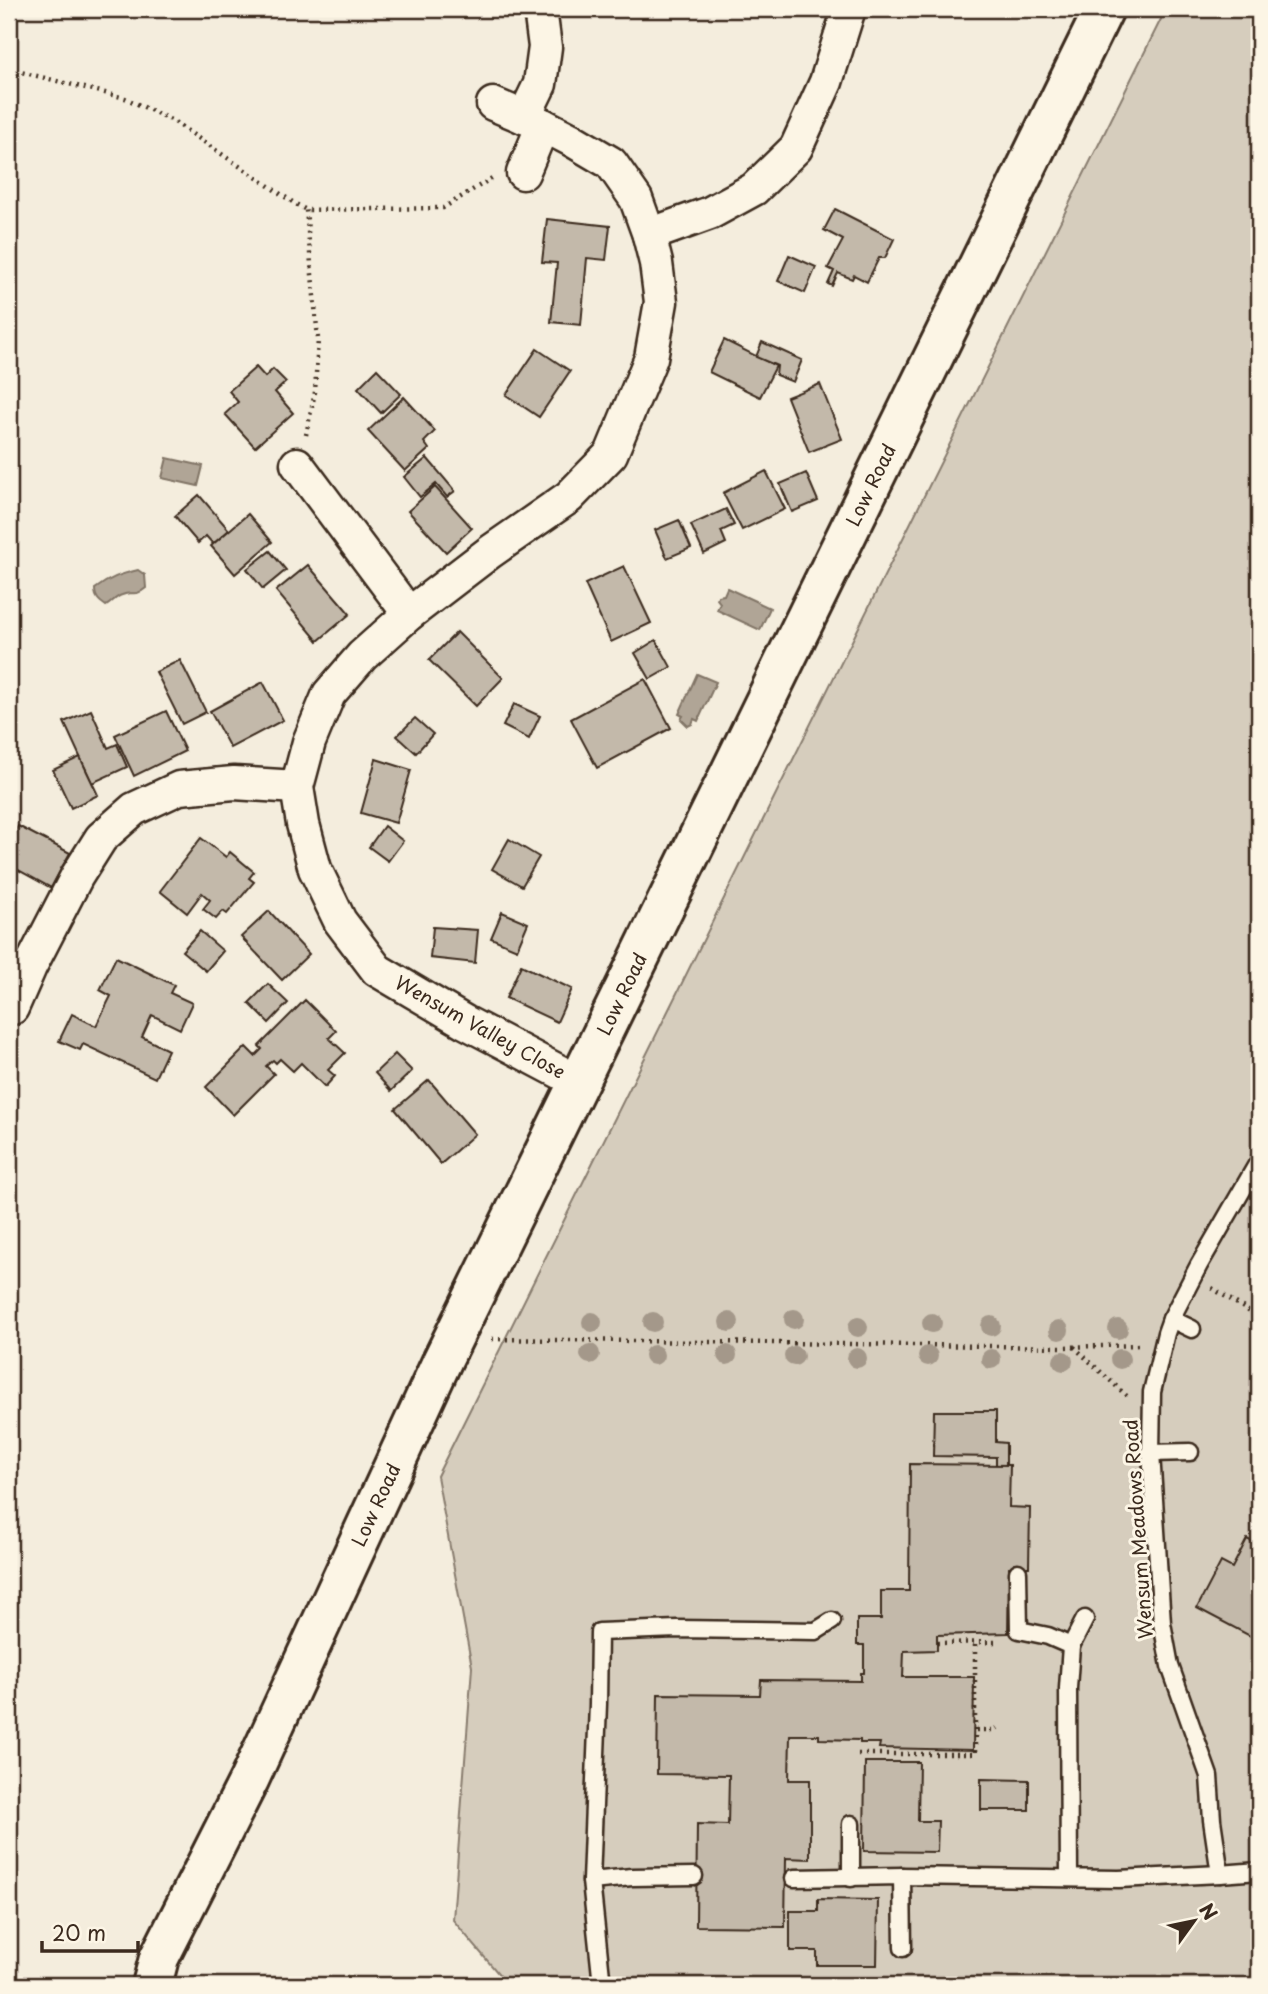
<svg xmlns="http://www.w3.org/2000/svg" width="1268" height="1994" font-family="'Playpen Sans',sans-serif">
<style>
.green{fill:#d6cdbd;stroke:#887c6e;stroke-width:2}
.water{fill:#b0a596;stroke:#817466;stroke-width:2}
.building{fill:#c3b9aa;stroke:#3b2a1e;stroke-width:2}
.lines{fill:none;stroke-linecap:round;stroke-linejoin:round}
.lane-casing{stroke:#3b2a1e;stroke-width:21}
.street-casing{stroke:#3b2a1e;stroke-width:37}
.secondary-casing{stroke:#3b2a1e;stroke-width:44}
.path{stroke:#3b2a1e;stroke-width:4.5;stroke-dasharray:2 5;stroke-linecap:butt}
.lane{stroke:#fcf5e5;stroke-width:16}
.street{stroke:#fcf5e5;stroke-width:32}
.secondary{stroke:#fcf5e5;stroke-width:38}
.tree{fill:#a4988a}
.labels{text-anchor:middle;stroke-width:6;stroke-linejoin:round;paint-order:stroke}
.street-label{font-size:19px;fill:#3b2a1e;stroke:#fcf5e5}
</style>
<rect width="100%" height="100%" fill="#f4eddd"/>
<filter id="ink" filterUnits="userSpaceOnUse"><feTurbulence type="fractalNoise" baseFrequency=".0143" numOctaves="2"/><feDisplacementMap in="SourceGraphic" scale="14" xChannelSelector="R" yChannelSelector="G"/><feConvolveMatrix kernelMatrix="1 2 1 2 8 2 1 2 1" color-interpolation-filters="sRGB"/></filter>
<g filter="url(#ink)">
<path class="green" d="M 1166,9 L 1259,9 L 1259,1985 L 508,1985 L 453,1920 L 472,1667 L 437,1476 Z"/>
<g class="water">
<path d="M 167,458 L 203,466 L 198,486 L 162,478 Z"/>
<path d="M 138,570 L 145,575 L 146,588 C 134,598 133,590 122,595 C 115,597 112,603 106,606 C 99,601 95,598 95,589 C 109,578 121,574 138,570 Z"/>
<path d="M 727,588 L 770,608 L 760,630 L 717,610 L 720,603 L 717,599 L 718,596 L 724,595 Z"/>
<path d="M 697,674 L 716,682 L 698,721 L 694,719 L 692,724 L 688,726 L 681,719 L 683,716 L 679,714 Z"/>
</g>
<g class="building">
<path d="M 835,209 L 894,239 L 885,258 L 879,258 L 867,282 L 854,275 L 852,279 L 838,273 L 832,286 L 828,284 L 834,271 L 828,268 L 843,240 L 824,230 Z"/>
<path d="M 547,219 L 610,226 L 606,260 L 587,258 L 581,325 L 551,322 L 557,263 L 542,262 Z"/>
<path d="M 789,255 L 816,267 L 805,293 L 778,281 Z"/>
<path d="M 724,340 L 776,366 L 760,397 L 709,372 Z"/>
<path d="M 762,342 L 802,360 L 793,382 L 776,375 L 777,366 L 756,357 Z"/>
<path d="M 537,349 L 570,371 L 539,417 L 506,395 Z"/>
<path d="M 256,367 L 265,377 L 273,369 L 286,382 L 275,392 L 293,413 L 255,447 L 225,414 L 238,402 L 229,391 Z"/>
<path d="M 377,369 L 401,394 L 381,413 L 358,388 Z"/>
<path d="M 820,384 L 842,439 L 809,452 L 787,397 Z"/>
<path d="M 404,397 L 435,431 L 424,442 L 429,449 L 405,471 L 368,431 Z"/>
<path d="M 427,458 L 455,491 L 447,497 L 436,484 L 420,497 L 404,477 Z"/>
<path d="M 766,471 L 785,509 L 742,530 L 723,493 Z"/>
<path d="M 806,473 L 818,501 L 792,512 L 780,484 Z"/>
<path d="M 435,487 L 472,528 L 446,552 L 408,511 Z"/>
<path d="M 199,495 L 229,530 L 213,544 L 206,536 L 198,543 L 175,516 Z"/>
<path d="M 726,509 L 734,525 L 721,531 L 726,543 L 704,554 L 691,525 Z"/>
<path d="M 248,514 L 272,542 L 235,574 L 211,546 Z"/>
<path d="M 679,520 L 691,548 L 667,558 L 655,530 Z"/>
<path d="M 270,551 L 286,570 L 263,589 L 247,569 Z"/>
<path d="M 308,565 L 350,614 L 318,641 L 276,591 Z"/>
<path d="M 624,566 L 651,623 L 611,642 L 585,584 Z"/>
<path d="M 457,632 L 503,678 L 476,706 L 429,660 Z"/>
<path d="M 656,640 L 671,667 L 650,679 L 635,653 Z"/>
<path d="M 180,660 L 206,712 L 182,724 L 156,672 Z"/>
<path d="M 645,679 L 671,728 L 597,768 L 571,719 Z"/>
<path d="M 263,682 L 283,720 L 230,748 L 210,711 Z"/>
<path d="M 514,704 L 540,716 L 529,739 L 503,726 Z"/>
<path d="M 91,710 L 108,748 L 117,744 L 127,767 L 92,783 L 64,722 Z"/>
<path d="M 166,711 L 185,751 L 134,776 L 115,735 Z"/>
<path d="M 415,718 L 433,734 L 416,753 L 397,736 Z"/>
<path d="M 80,757 L 98,795 L 71,808 L 53,770 Z"/>
<path d="M 376,759 L 411,770 L 396,823 L 361,813 Z"/>
<path d="M 18,826 L 70,853 L 51,888 L 9,865 L 9,843 Z"/>
<path d="M 384,826 L 403,841 L 388,861 L 369,847 Z"/>
<path d="M 201,838 L 226,857 L 230,852 L 254,872 L 249,878 L 254,882 L 227,914 L 223,911 L 216,919 L 203,909 L 210,900 L 202,893 L 187,913 L 160,891 Z"/>
<path d="M 509,839 L 539,857 L 522,886 L 492,869 Z"/>
<path d="M 269,911 L 309,954 L 282,980 L 241,937 Z"/>
<path d="M 502,912 L 528,923 L 517,949 L 491,938 Z"/>
<path d="M 433,927 L 478,930 L 475,963 L 430,958 Z"/>
<path d="M 200,931 L 223,951 L 206,971 L 182,951 Z"/>
<path d="M 116,957 L 174,985 L 170,993 L 192,1003 L 180,1029 L 152,1015 L 142,1037 L 168,1050 L 155,1078 L 83,1044 L 80,1050 L 59,1041 L 72,1014 L 96,1026 L 111,996 L 100,990 Z"/>
<path d="M 521,965 L 572,989 L 557,1022 L 506,998 Z"/>
<path d="M 268,984 L 288,1003 L 269,1023 L 249,1003 Z"/>
<path d="M 305,1000 L 336,1031 L 329,1038 L 345,1053 L 328,1070 L 335,1076 L 325,1087 L 301,1063 L 293,1071 L 280,1059 L 276,1063 L 273,1060 L 266,1066 L 274,1074 L 233,1115 L 206,1087 L 246,1047 L 255,1056 L 262,1049 L 259,1046 Z"/>
<path d="M 395,1054 L 412,1071 L 391,1091 L 375,1073 Z"/>
<path d="M 429,1080 L 475,1134 L 441,1164 L 395,1109 Z"/>
<path d="M 934,1411 L 996,1411 L 996,1442 L 1006,1443 L 1006,1465 L 996,1465 L 996,1457 L 933,1456 Z"/>
<path d="M 910,1464 L 1010,1465 L 1009,1507 L 1030,1508 L 1029,1567 L 1009,1567 L 1008,1633 L 937,1635 L 937,1650 L 904,1651 L 903,1677 L 974,1677 L 973,1750 L 879,1748 L 880,1743 L 860,1743 L 860,1740 L 819,1739 L 819,1735 L 790,1735 L 789,1780 L 810,1780 L 810,1859 L 786,1858 L 785,1927 L 696,1926 L 697,1824 L 728,1825 L 729,1775 L 657,1774 L 658,1694 L 760,1695 L 761,1680 L 861,1681 L 861,1673 L 864,1673 L 864,1645 L 857,1645 L 857,1619 L 881,1619 L 881,1591 L 909,1591 Z"/>
<path d="M 1247,1539 L 1259,1545 L 1259,1628 L 1256,1626 L 1250,1636 L 1197,1608 L 1221,1562 L 1232,1568 Z"/>
<path d="M 865,1762 L 919,1762 L 918,1821 L 938,1821 L 937,1852 L 864,1851 Z"/>
<path d="M 981,1779 L 1029,1780 L 1029,1810 L 981,1810 Z"/>
<path d="M 818,1899 L 878,1900 L 877,1965 L 817,1965 L 817,1951 L 790,1951 L 790,1911 L 818,1911 Z"/>
</g>
<g class="lines">
<g class="lane-casing">
<g id="lane">
<path d="M 1259,1161 L 1199,1265 L 1171,1319 L 1166,1333 L 1152,1392 L 1151,1453 L 1162,1623 L 1170,1666 L 1209,1776 L 1212,1820 L 1220,1874 L 1259,1871"/>
<path d="M 1171,1319 L 1192,1329"/>
<path d="M 1151,1453 L 1190,1452"/>
<path d="M 1018,1572 L 1019,1630 L 1048,1636 L 1071,1646 L 1068,1688 L 1069,1878"/>
<path d="M 1071,1646 L 1085,1619"/>
<path d="M 851,1824 L 851,1878"/>
<path d="M 902,1876 L 903,1948"/>
<path d="M 794,1878 L 902,1876 L 1119,1879 L 1220,1874"/>
<path d="M 591,1881 L 632,1877 L 694,1876"/>
<path d="M 602,1985 L 591,1881 L 598,1704 L 599,1632 L 677,1629 L 816,1631 L 832,1621"/>
</g>
</g>
<g class="street-casing">
<g id="street">
<path d="M 493,104 L 543,125 L 572,140 L 611,163 L 636,199 L 649,235 L 656,263 L 661,302 L 651,358 L 611,454 L 569,497 L 490,552 L 409,614 L 362,656 L 329,694 L 309,742 L 297,787 L 303,824 L 315,869 L 340,921 L 377,970 L 465,1022 L 579,1082"/>
<path d="M 524,117 L 540,84 L 545,47 L 540,9"/>
<path d="M 523,173 L 543,125"/>
<path d="M 649,235 L 710,213 L 754,189 L 796,148 L 826,82 L 849,9"/>
<path d="M 297,464 L 409,614"/>
<path d="M 12,1008 L 30,967 L 77,876 L 101,838 L 134,809 L 179,788 L 234,783 L 297,787"/>
</g>
</g>
<g class="secondary-casing">
<path id="secondary" d="M 152,1985 L 159,1958 L 249,1780 L 443,1359 L 1104,9"/>
</g>
<g class="path">
<path d="M 9,69 L 125,98 L 173,121 L 294,203 L 306,210 L 443,208 L 492,178"/>
<path d="M 306,435 L 315,392 L 318,339 L 306,210"/>
<path d="M 1212,1288 L 1250,1312 L 1259,1323"/>
<path d="M 492,1339 L 1061,1347 L 1141,1345"/>
<path d="M 1074,1347 L 1129,1398"/>
<path d="M 937,1643 L 998,1642"/>
<path d="M 976,1730 L 994,1730 L 997,1728"/>
<path d="M 858,1754 L 975,1754 L 975,1642"/>
</g>
<use href="#lane" class="lane"/>
<use href="#street" class="street"/>
<use href="#secondary" class="secondary"/>
</g>
<g class="tree">
<circle cx="794" cy="1319" r="10"/>
<circle cx="592" cy="1322" r="10"/>
<circle cx="653" cy="1322" r="10"/>
<circle cx="729" cy="1322" r="10"/>
<circle cx="932" cy="1323" r="10"/>
<circle cx="991" cy="1326" r="10"/>
<circle cx="858" cy="1327" r="10"/>
<circle cx="1118" cy="1329" r="10"/>
<circle cx="1059" cy="1330" r="10"/>
<circle cx="590" cy="1354" r="10"/>
<circle cx="654" cy="1355" r="10"/>
<circle cx="727" cy="1355" r="10"/>
<circle cx="794" cy="1356" r="10"/>
<circle cx="928" cy="1356" r="10"/>
<circle cx="857" cy="1358" r="10"/>
<circle cx="991" cy="1359" r="10"/>
<circle cx="1120" cy="1359" r="10"/>
<circle cx="1063" cy="1361" r="10"/>
</g>
</g>
<g class="labels">
<g class="street-label">
<text transform="translate(871 485) rotate(-64)" y="7">Low Road</text>
<text transform="translate(622 994) rotate(-64)" y="7">Low Road</text>
<text transform="translate(480 1027) rotate(29)" y="7">Wensum Valley Close</text>
<text transform="translate(376 1505) rotate(-65)" y="7">Low Road</text>
<text transform="translate(1138 1529) rotate(-94)" y="7">Wensum Meadows Road</text>
</g>
</g>
<rect width="1268" height="1994" fill="none" stroke="#fcf5e5" stroke-width="35"/>
<rect x="18" y="18" width="1233" height="1959" fill="none" stroke="#3b2a1e" stroke-width="2.5" filter="url(#ink)"/>
<g transform="translate(1194 1921) rotate(57)" stroke="#fcf5e5" stroke-width="5" paint-order="stroke">
<path d="M0-5L12 26L0 18L-12 26Z" fill="#3b2a1e"/>
<text y="-10" font-size="19" font-weight="bold" text-anchor="middle" fill="#3b2a1e">N</text>
</g>
<path d="M42 1941v10h96v-10" fill="none" stroke="#3b2a1e" stroke-width="3.5"/>
<text x="52" y="1941" font-size="21" fill="#3b2a1e" stroke="#fcf5e5" stroke-width="5" paint-order="stroke">20 m</text>
</svg>
